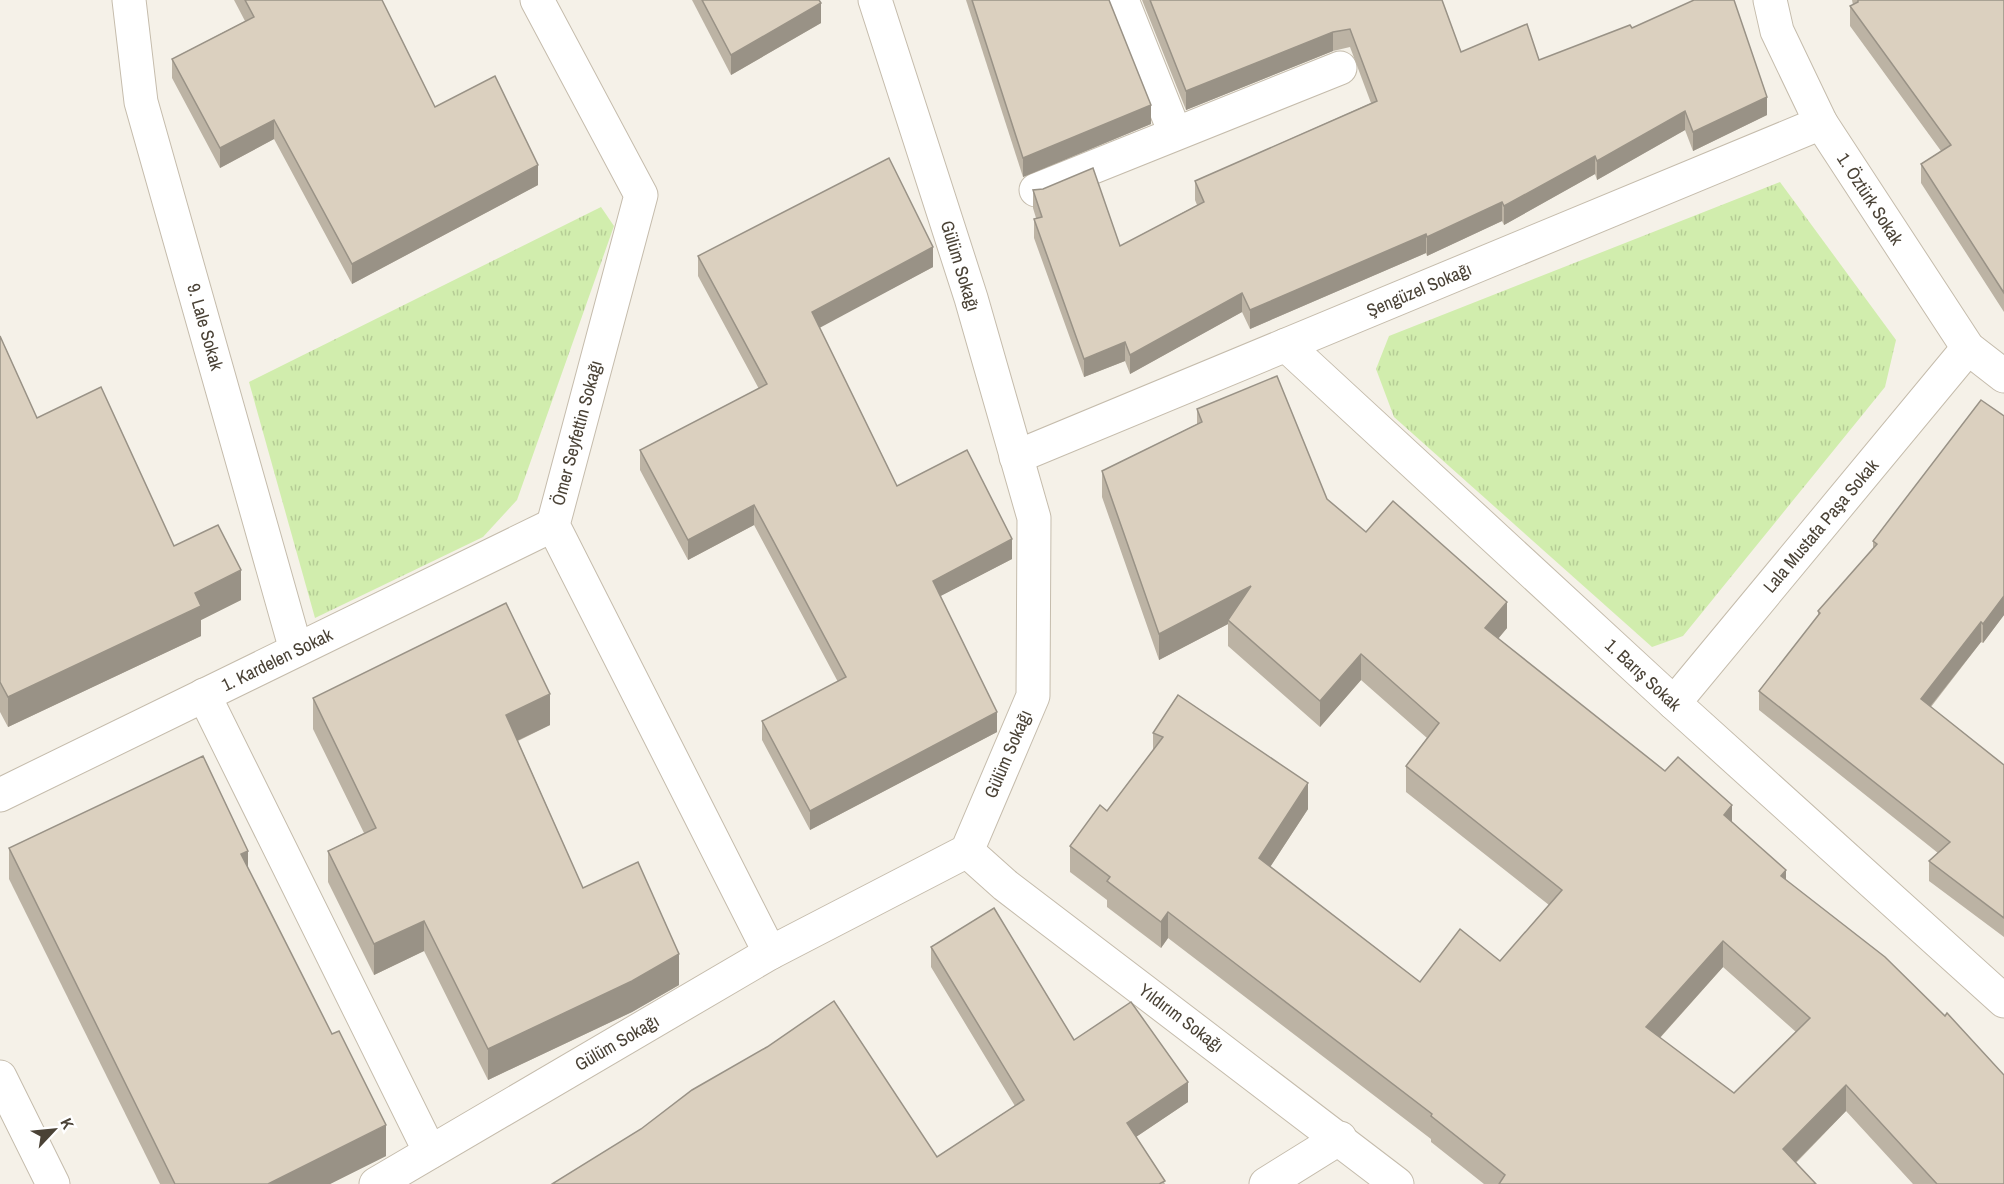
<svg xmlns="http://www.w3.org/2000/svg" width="2004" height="1184" font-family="'Archivo Narrow',sans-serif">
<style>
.park{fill:url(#park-tufts)}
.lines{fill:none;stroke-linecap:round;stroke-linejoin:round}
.minor-casing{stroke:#c5bcac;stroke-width:35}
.minor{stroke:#fff;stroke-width:33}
.wall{fill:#bcb3a4;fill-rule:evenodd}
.shaded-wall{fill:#999286}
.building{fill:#dbd0bf;stroke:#999286;stroke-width:1.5;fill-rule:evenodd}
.labels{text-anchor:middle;stroke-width:4.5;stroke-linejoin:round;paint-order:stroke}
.street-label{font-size:18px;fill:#4a4236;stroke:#fff}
</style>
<defs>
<pattern id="park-tufts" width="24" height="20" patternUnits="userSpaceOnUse" patternTransform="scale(1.5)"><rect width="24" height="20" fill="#d1edad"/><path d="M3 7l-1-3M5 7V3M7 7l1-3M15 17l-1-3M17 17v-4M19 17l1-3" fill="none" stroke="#b5cc95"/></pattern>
</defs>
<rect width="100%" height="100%" fill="#f5f1e8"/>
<g class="park">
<path d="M 1780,182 L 1896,340 L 1885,387 L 1683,636 L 1652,647 L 1394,417 L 1376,369 L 1389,336 Z"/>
<path d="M 601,207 L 614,226 L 517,500 L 483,537 L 315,618 L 249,382 Z"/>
</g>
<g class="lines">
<g class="minor-casing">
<g id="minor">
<path d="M 129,0 L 141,102 L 296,650"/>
<path d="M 537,0 L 641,195 L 553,525 L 770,953"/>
<path d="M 1122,0 L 1175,133"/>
<path d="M 1770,0 L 1777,31 L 1821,123 L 1968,348 L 2004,376"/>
<path d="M 1036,190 L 1340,68"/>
<path d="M 1286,345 L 1674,703 L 2004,1001"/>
<path d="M 1016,457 L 1821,123"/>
<path d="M 204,695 L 430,1152"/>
<path d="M 1674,703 L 1968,348"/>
<path d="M 0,795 L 553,525"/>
<path d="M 967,851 L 1005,885 L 1397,1184"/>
<path d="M 0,1077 L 53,1184"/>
<path d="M 376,1184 L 770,953 L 967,851 L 1033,696 L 1034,518 L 971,298 L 875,0"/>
<path d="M 1266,1184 L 1340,1138"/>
</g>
</g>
<use href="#minor" class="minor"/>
</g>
<g class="wall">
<path d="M 234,0 L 382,0 L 435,107 L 538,185 L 352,284 L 274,139 L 220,168 L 172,78 L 172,59 L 245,21 Z"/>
<path d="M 692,0 L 819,0 L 821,23 L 731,75 Z"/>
<path d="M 966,0 L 1109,0 L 1151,124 L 1023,177 Z"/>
<path d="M 1142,0 L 1442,0 L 1461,52 L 1539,60 L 1632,28 L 1767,115 L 1693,151 L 1685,130 L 1597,180 L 1595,174 L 1504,225 L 1502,221 L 1427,256 L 1426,253 L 1250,329 L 1242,312 L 1130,374 L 1125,361 L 1084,377 L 1034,238 L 1034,219 L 1036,218 L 1033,208 L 1033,190 L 1120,246 L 1197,205 L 1195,200 L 1195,181 L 1371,103 L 1350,47 L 1333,51 L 1186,110 Z"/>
<path d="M 1852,0 L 2004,0 L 2004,312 L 1921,183 L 1921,164 L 1941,151 L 1850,26 L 1850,6 L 1853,5 Z"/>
<path d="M 698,256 L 933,267 L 819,327 L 897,486 L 1012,559 L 940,596 L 997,732 L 810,830 L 762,740 L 762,721 L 838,682 L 754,525 L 688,560 L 640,470 L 640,450 L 759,389 L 698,276 Z"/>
<path d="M 0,336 L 37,418 L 174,546 L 241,600 L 201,620 L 201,636 L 8,727 L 0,712 Z"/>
<path d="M 1197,409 L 1327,499 L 1366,532 L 1507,628 L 1498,639 L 1665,771 L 1732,822 L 1786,880 L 2004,1184 L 1913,1184 L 1846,1111 L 1796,1163 L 1816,1184 L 1484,1184 L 1431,1142 L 1431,1139 L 1168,938 L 1161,948 L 1107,907 L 1107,900 L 1070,872 L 1070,846 L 1107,811 L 1153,750 L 1153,733 L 1178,695 L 1308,809 L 1270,867 L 1420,982 L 1500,961 L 1549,905 L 1406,792 L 1406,766 L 1427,738 L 1361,680 L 1320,727 L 1228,646 L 1228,624 L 1159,660 L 1102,497 L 1102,471 L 1197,424 ZM 1723,967 L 1796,1032 L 1734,1093 L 1660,1038 Z"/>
<path d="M 2004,416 L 2004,615 L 1983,643 L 1981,642 L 1931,707 L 2004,765 L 2004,937 L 1929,881 L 1929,861 L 1938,853 L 1759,710 L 1759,691 L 1818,616 L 1818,611 L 1873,549 L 1873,541 Z"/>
<path d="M 313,698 L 550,725 L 518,741 L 583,888 L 679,985 L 632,1012 L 488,1080 L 424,951 L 374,975 L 328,882 L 328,851 L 364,833 L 313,729 Z"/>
<path d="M 9,848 L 248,869 L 386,1156 L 330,1184 L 160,1184 L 9,879 Z"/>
<path d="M 931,947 L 1074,1040 L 1188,1102 L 1136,1137 L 1165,1184 L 937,1157 L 1015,1106 L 931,967 Z"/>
</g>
<g class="shaded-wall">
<path d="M 821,3 L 821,23 L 731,75 L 731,55 Z"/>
<path d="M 1333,32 L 1333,51 L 1186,110 L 1186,91 Z"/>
<path d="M 1767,97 L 1767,115 L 1693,151 L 1693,132 Z"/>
<path d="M 1151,105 L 1151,124 L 1023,177 L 1023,158 Z"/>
<path d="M 1685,111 L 1685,130 L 1597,180 L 1597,161 Z"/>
<path d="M 274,120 L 274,139 L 220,168 L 220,148 Z"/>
<path d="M 1595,156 L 1595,174 L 1504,225 L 1504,206 Z"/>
<path d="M 538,165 L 538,185 L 352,284 L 352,264 Z"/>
<path d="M 1502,202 L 1502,221 L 1427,256 L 1427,237 Z"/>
<path d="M 1426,234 L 1426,253 L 1250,329 L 1250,310 Z"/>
<path d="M 933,247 L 933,267 L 812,332 L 812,312 Z"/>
<path d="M 1242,293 L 1242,312 L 1130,374 L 1130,355 Z"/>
<path d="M 1125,342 L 1125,361 L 1084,377 L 1084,359 Z"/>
<path d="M 754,505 L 754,525 L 688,560 L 688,540 Z"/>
<path d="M 1012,539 L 1012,559 L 933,600 L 933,581 Z"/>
<path d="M 241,570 L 241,600 L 201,620 L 201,636 L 8,727 L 8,697 L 195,593 Z"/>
<path d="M 1251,586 L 1228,620 L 1228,624 L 1159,660 L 1159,634 Z"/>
<path d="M 2004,596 L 2004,615 L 1983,643 L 1983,624 Z"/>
<path d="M 1507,602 L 1507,628 L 1485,654 L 1485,628 Z"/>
<path d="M 1981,622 L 1981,642 L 1921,718 L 1921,699 Z"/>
<path d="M 1361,654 L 1361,680 L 1320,727 L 1320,701 Z"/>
<path d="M 550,694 L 550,725 L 506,746 L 506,715 Z"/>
<path d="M 997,712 L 997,732 L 810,830 L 810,811 Z"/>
<path d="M 1308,783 L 1308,809 L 1259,884 L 1259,858 Z"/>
<path d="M 1732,805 L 1732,832 L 1724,815 Z"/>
<path d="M 248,851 L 248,881 L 241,854 Z"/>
<path d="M 1786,870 L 1786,896 L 1781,876 Z"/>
<path d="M 1168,912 L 1168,938 L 1161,948 L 1161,922 Z"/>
<path d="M 424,921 L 424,951 L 374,975 L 374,944 Z"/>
<path d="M 1723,941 L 1723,967 L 1646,1053 L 1646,1027 Z"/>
<path d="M 679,954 L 679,985 L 632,1012 L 488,1080 L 488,1049 Z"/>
<path d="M 1188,1082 L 1188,1102 L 1127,1143 L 1127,1123 Z"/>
<path d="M 1846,1085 L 1846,1111 L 1783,1175 L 1783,1149 Z"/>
<path d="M 386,1125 L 386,1156 L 330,1184 L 268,1184 Z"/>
</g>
<g class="building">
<path d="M 245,0 L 382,0 L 435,107 L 495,76 L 538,165 L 352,264 L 274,120 L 220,148 L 172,59 L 254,17 Z"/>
<path d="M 702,0 L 819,0 L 821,3 L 731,55 Z"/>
<path d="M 972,0 L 1109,0 L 1151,105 L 1023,158 Z"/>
<path d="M 1150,0 L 1442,0 L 1461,52 L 1527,24 L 1539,60 L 1630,25 L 1632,28 L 1694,0 L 1734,0 L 1767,97 L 1693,132 L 1685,111 L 1597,161 L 1595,156 L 1504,206 L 1502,202 L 1427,237 L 1426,234 L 1250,310 L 1242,293 L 1130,355 L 1125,342 L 1084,359 L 1034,219 L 1042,217 L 1033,190 L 1043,189 L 1093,168 L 1120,246 L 1204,202 L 1195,181 L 1377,101 L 1350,29 L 1333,32 L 1186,91 Z"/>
<path d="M 1858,0 L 2004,0 L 2004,293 L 1921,164 L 1951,145 L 1850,6 L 1858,2 Z"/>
<path d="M 889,158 L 933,247 L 812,312 L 897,486 L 967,450 L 1012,539 L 933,581 L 997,712 L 810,811 L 762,721 L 846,677 L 754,505 L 688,540 L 640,450 L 767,384 L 698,256 Z"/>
<path d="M 0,336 L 37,418 L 101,387 L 174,546 L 218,525 L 241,570 L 195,593 L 201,606 L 8,697 L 0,682 Z"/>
<path d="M 1277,376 L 1327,499 L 1366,532 L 1393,501 L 1507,602 L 1485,628 L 1665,771 L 1678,757 L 1732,805 L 1724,815 L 1786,870 L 1781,876 L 1885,957 L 1945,1016 L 1947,1013 L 2004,1075 L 2004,1184 L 1937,1184 L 1846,1085 L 1783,1149 L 1816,1184 L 1499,1184 L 1505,1175 L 1431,1116 L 1432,1114 L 1168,912 L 1161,922 L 1107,881 L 1110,877 L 1070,846 L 1100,805 L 1107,811 L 1163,737 L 1153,733 L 1178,695 L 1308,783 L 1259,858 L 1420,982 L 1460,929 L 1500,961 L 1562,890 L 1406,766 L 1439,723 L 1361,654 L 1320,701 L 1228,620 L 1251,586 L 1159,634 L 1102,471 L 1202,422 L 1197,409 ZM 1723,941 L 1810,1018 L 1734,1093 L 1646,1027 Z"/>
<path d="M 1981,400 L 2004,416 L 2004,596 L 1983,624 L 1981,622 L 1921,699 L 2004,765 L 2004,918 L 1929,861 L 1950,842 L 1759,691 L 1820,613 L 1818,611 L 1877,544 L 1873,541 Z"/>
<path d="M 506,603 L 550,694 L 506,715 L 583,888 L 638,862 L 679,954 L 632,981 L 488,1049 L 424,921 L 374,944 L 328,851 L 376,828 L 313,698 Z"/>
<path d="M 203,756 L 248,851 L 241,854 L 332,1034 L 339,1031 L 386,1125 L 268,1184 L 175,1184 L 9,848 Z"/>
<path d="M 994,908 L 1074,1040 L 1131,1002 L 1188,1082 L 1127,1123 L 1165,1181 L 1159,1184 L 552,1184 L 641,1129 L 692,1090 L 767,1047 L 834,1001 L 937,1157 L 1024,1100 L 931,947 Z"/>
</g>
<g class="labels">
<g class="street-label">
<text transform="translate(1870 199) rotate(57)" y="6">1. Öztürk Sokak</text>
<text transform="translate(960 266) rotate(73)" y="6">Gülüm Sokağı</text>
<text transform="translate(1419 290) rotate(-23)" y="6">Şengüzel Sokağı</text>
<text transform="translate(205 327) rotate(74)" y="6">9. Lale Sokak</text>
<text transform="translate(577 433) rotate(-75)" y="6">Ömer Seyfettin Sokağı</text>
<text transform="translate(1821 526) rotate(-50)" y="6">Lala Mustafa Paşa Sokak</text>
<text transform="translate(277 660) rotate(-26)" y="6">1. Kardelen Sokak</text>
<text transform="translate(1643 675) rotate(43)" y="6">1. Barış Sokak</text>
<text transform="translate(1008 754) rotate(-67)" y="6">Gülüm Sokağı</text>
<text transform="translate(1181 1018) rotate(37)" y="6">Yıldırım Sokağı</text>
<text transform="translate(617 1043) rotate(-30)" y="6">Gülüm Sokağı</text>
</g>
</g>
<g transform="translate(54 1130) rotate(64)" stroke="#ffffff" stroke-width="4.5" paint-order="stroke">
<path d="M0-4.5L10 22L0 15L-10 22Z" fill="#4a4236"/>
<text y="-9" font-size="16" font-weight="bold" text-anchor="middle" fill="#4a4236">K</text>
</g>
</svg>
